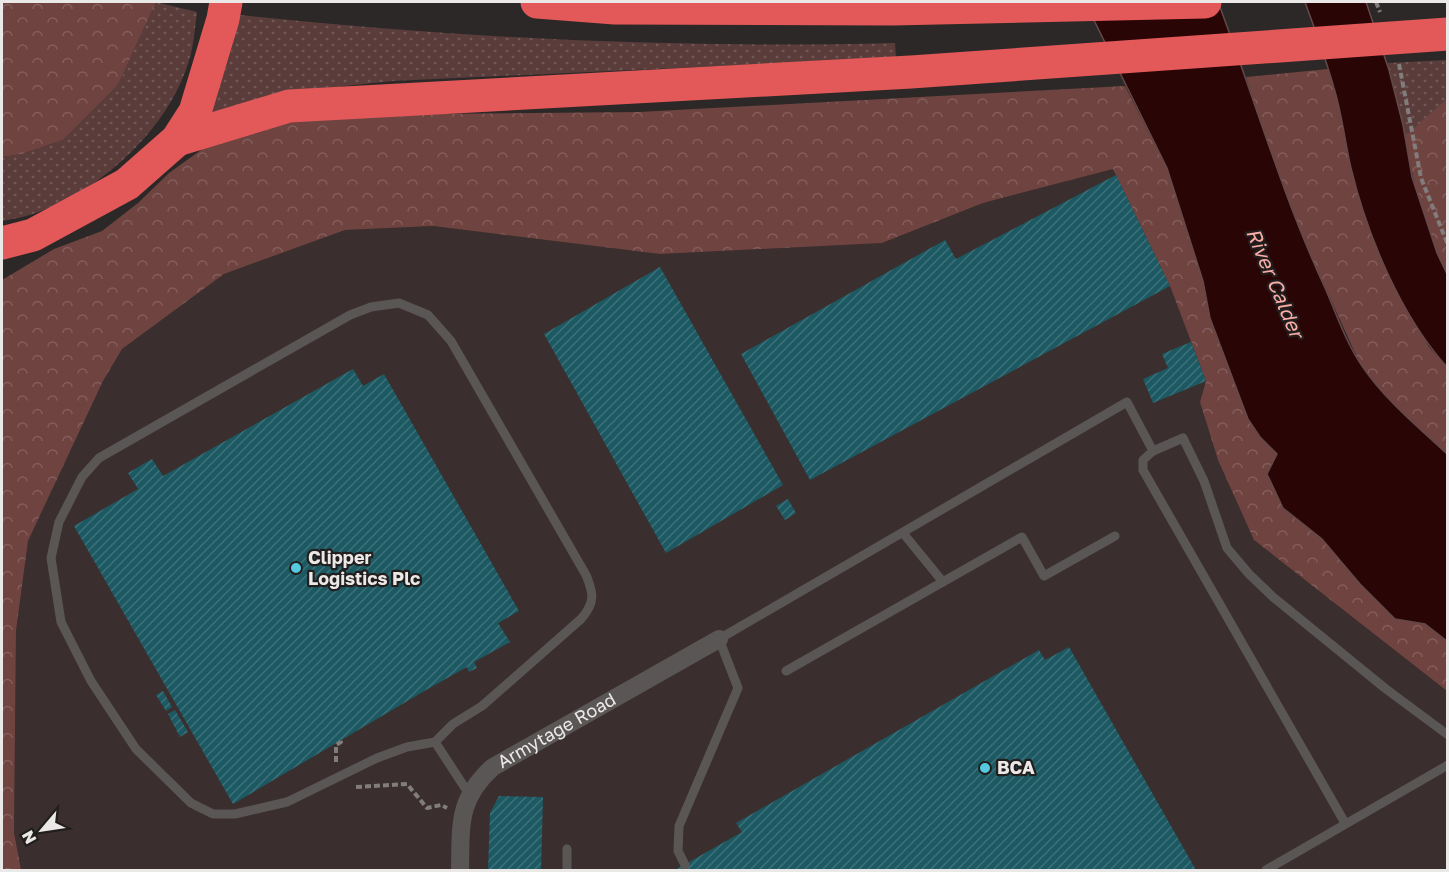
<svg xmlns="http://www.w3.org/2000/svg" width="1449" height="872" font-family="'Golos Text',sans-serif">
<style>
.built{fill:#3a2f2e}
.grass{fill:url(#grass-dots)}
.forest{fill:url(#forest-crowns)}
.water{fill:#2a0506;stroke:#64494a;stroke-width:1.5}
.building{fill:url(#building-hatch)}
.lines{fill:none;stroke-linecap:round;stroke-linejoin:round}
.path{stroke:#817d7d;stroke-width:4;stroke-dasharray:6 3;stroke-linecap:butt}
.lane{stroke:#5b5656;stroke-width:9}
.street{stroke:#5b5656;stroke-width:18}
.highway{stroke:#e35959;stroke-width:33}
.poi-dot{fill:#55cadf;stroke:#221e1e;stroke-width:2}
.labels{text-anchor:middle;stroke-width:4.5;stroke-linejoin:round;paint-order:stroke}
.poi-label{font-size:18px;font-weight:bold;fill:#ebe8e8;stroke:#221e1e;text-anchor:start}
.street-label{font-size:18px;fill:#ebe8e8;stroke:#221e1e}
.water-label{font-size:20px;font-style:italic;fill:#faaca7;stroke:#221e1e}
</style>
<defs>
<pattern id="grass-dots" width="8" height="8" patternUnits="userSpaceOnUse" patternTransform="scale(1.5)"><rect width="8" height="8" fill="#5a3d3b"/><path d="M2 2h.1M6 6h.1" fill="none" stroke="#725957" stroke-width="1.8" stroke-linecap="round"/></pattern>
<pattern id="forest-crowns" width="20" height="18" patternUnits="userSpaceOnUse" patternTransform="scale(1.5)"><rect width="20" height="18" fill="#6f4340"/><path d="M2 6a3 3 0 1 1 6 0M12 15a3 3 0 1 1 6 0" fill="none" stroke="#845e5c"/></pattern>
<pattern id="building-hatch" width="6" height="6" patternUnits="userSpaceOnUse" patternTransform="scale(1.5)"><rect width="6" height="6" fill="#1c5963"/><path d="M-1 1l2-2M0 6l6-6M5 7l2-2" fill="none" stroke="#3d7179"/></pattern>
</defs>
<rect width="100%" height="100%" fill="#2c2827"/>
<path class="built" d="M 1113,169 L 1170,286 L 1206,381 L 1200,402 L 1218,460 L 1254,540 L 1447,691 L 1447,870 L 21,870 L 14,832 L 16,631 L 28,541 L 103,381 L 122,349 L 224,274 L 345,230 L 433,226 L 660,254 L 882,243 L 983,203 Z"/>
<g class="grass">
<path d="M 156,2 L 197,12 C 195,27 194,43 190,57 C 169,135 81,211 2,221 L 2,157 L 22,154 L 63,140 L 118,85 Z"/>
<path d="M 240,15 C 459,38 676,49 895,43 L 896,58 L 392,81 L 326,88 L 205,119 C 221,85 232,52 240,15 Z"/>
<path d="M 1447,60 L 1447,101 L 1405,136 L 1387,63 Z"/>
</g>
<g class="forest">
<path d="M 2,2 L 156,2 L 118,85 L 63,140 L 22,154 L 2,157 Z"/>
<path d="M 1328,69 L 1428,346 L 1447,367 L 1447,454 L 1390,401 L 1361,366 L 1315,265 L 1278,177 L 1246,77 Z"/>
<path d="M 1125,86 L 1167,168 L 1203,281 L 1210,318 L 1260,437 L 1277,454 L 1282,508 L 1322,539 L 1360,584 L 1395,619 L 1425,624 L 1447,641 L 1447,691 L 1254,540 L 1218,460 L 1200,402 L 1206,381 L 1170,286 L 1113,169 L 983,203 L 882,243 L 660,254 L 433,226 L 345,230 L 224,274 L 122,349 L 103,381 L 28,541 L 16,631 L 14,832 L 21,870 L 2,870 L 2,280 L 54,249 L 102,231 L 138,203 L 169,173 L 208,145 L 261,127 L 324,115 L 639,112 Z"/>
<path d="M 1446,100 L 1447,101 L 1447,274 C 1425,231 1413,184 1405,136 Z"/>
</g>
<g class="water">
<path d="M 1085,2 L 1218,2 C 1254,97 1282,195 1325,288 C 1336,313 1346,343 1362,366 C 1385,400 1418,427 1447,454 L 1447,641 L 1425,624 L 1395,619 L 1360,584 L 1322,539 L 1283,508 L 1267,474 L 1277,454 L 1260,437 L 1248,419 L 1210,318 L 1203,281 L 1167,168 Z"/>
<path d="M 1305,2 L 1366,2 L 1389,70 L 1403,125 L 1412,177 L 1437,253 L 1447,274 L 1447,367 C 1401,316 1367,235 1351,168 C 1345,142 1342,114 1334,88 C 1326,59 1315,30 1305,2 Z"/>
</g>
<g class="building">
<path d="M 1116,175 L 1170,286 L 810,480 L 741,354 L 945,240 L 956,259 Z"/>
<path d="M 660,267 L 783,485 L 666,553 L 544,334 Z"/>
<path d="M 1191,342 L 1206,381 L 1153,403 L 1143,379 L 1168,368 L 1162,354 Z"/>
<path d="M 353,369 L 363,386 L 384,374 L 519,611 L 498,623 L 510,642 L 474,662 L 477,668 L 469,672 L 467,667 L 426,690 L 233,804 L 74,526 L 138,489 L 128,473 L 152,459 L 163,476 Z"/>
<path d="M 788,499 L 796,513 L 785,520 L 776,506 Z"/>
<path d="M 1069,647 L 1196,870 L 675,870 L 742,832 L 736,823 L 1039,650 L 1045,660 Z"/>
<path d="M 163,691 L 172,707 L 166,711 L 156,695 Z"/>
<path d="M 175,710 L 188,732 L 180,737 L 168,714 Z"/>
<path d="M 499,796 L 543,797 L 541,870 L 488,870 L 490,813 Z"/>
</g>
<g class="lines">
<g class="path">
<path d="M 1376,2 L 1380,12"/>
<path d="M 1399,64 L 1421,178 L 1448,245"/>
<path d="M 336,762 L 336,745 L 341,742 L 340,738"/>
<path d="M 356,787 L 407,784 L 427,808 L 441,805 L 447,808"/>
</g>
<g class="lane">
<path d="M 399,303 L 428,315 L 451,341 L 586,575 C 594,594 595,603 581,619 L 482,706 L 453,724 L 435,742 L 407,747 L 377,758 L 287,802 L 235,814 L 213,814 L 191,803 L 136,749 L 91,681 L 61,622 L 51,558 L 59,522 L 82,477 L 99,458 L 113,450 L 350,315 L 371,307 Z"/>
<path d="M 1153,451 L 1183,438 L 1204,481 L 1227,548 L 1249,574 L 1273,597 L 1386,689 L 1448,735"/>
<path d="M 903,533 L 943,582"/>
<path d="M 786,671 L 1022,537 L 1044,576 L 1115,536"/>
<path d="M 435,742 L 469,794"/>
<path d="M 567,849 L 567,870"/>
<path d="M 685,865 L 678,851 L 679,826 L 738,688 L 719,639 L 1127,402 L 1153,451 L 1143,460 L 1143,470 L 1345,823"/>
<path d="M 1266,870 L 1448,765"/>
</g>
<path class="street" id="s1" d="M 460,870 C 461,826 457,799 493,767 L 719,639"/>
<g class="highway">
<path d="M 537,2 L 615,8 L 892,9 L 1205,2"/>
<path d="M 177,140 L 289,106 L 911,72 L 1448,34"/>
<path d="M 2,243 L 33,235 L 127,184 L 177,140 L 195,112 L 223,19 L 226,2"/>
</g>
</g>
<g class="poi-dot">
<circle cx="296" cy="568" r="6"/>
<circle cx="985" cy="768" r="6"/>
</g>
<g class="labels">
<g class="poi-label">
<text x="308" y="564">Clipper<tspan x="308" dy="21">Logistics Plc</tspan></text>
<text x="997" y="774">BCA</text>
</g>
<g class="street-label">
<text dy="6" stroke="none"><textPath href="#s1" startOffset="186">Armytage Road</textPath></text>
</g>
<g class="water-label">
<text transform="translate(1275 283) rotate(67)" y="7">River Calder</text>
</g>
</g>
<rect width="1449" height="872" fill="none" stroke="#ebe8e8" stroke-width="6"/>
<g transform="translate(42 830) rotate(241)" stroke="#221e1e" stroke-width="4.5" paint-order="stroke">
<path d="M0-4.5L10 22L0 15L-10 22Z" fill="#ebe8e8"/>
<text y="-9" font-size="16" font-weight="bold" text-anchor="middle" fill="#ebe8e8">N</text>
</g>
</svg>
